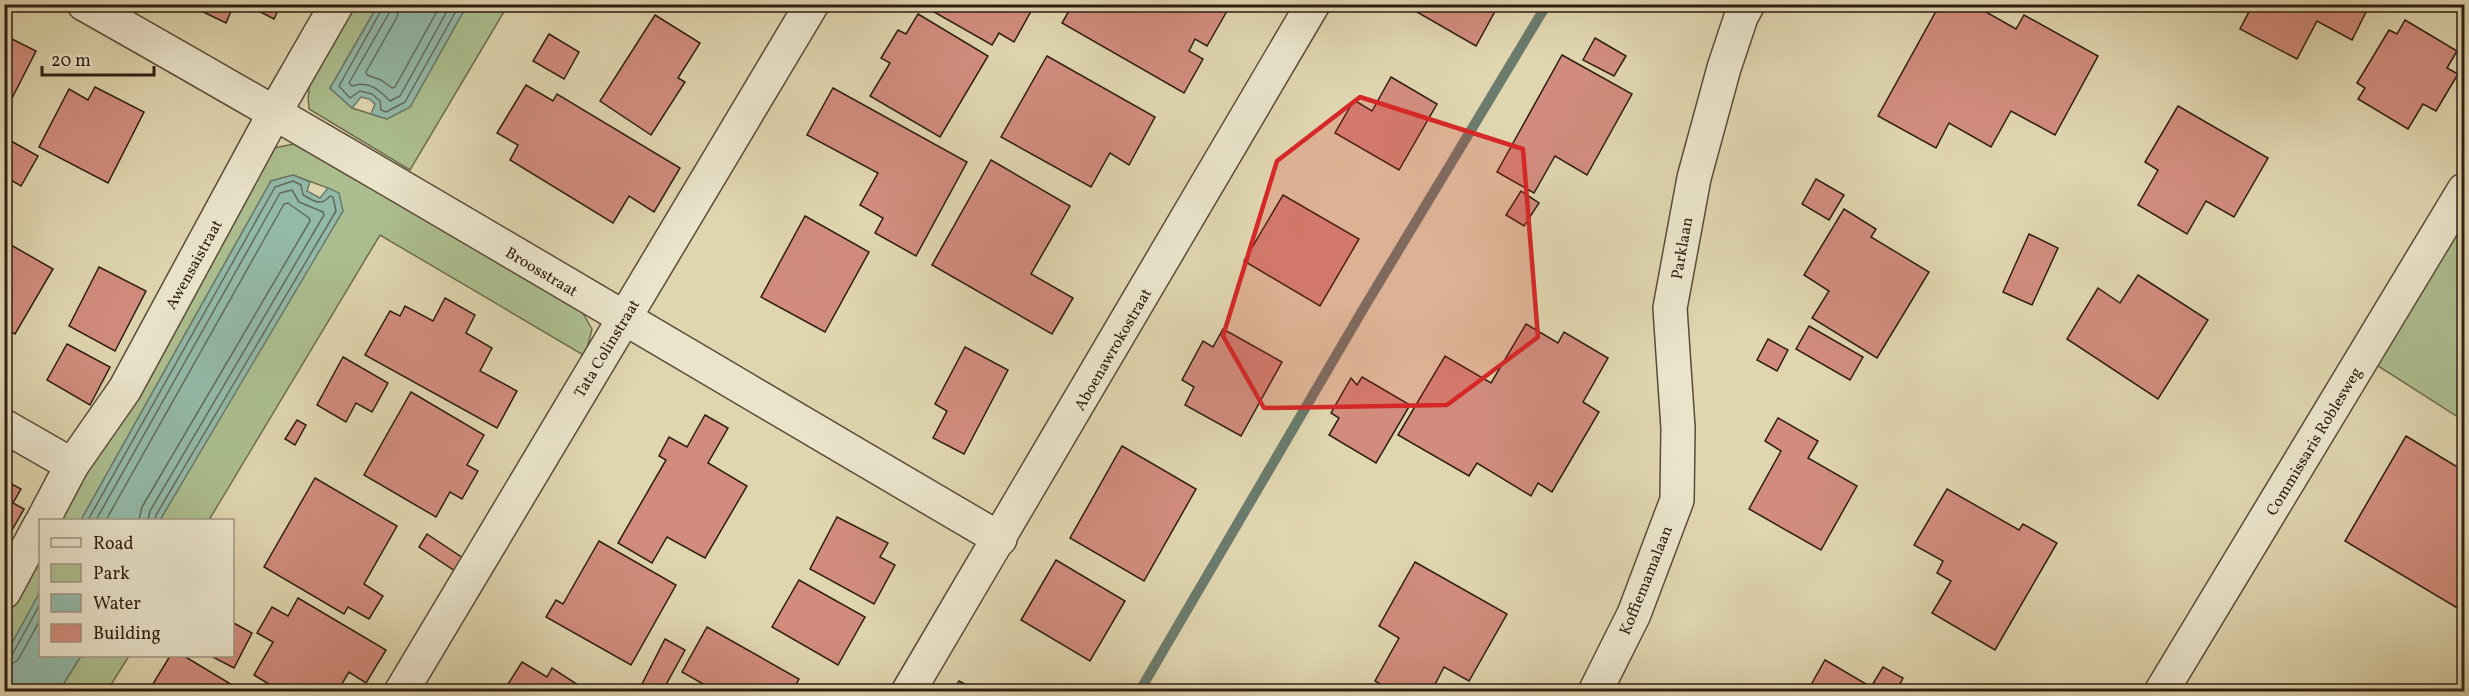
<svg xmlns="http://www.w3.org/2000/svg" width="2469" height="696" font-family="Vollkorn,serif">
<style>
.green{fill:#acbe8f;stroke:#6e6e50;stroke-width:1.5}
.water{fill:#93b9a8;stroke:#6b7b6c;stroke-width:1.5}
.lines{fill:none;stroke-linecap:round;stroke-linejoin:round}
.shore{stroke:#616c5d;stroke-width:1.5}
.stream{stroke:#6b7b6c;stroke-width:10}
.building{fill:#d18c7d;stroke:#2f1e12;stroke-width:1.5}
.minor-casing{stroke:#5b4c39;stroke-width:36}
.minor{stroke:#eae4cb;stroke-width:33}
.marked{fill:#d62828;fill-opacity:0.2;stroke:#d62828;stroke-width:4.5;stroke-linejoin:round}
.labels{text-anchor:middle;stroke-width:6;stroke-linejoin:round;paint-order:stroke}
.street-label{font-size:16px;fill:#2f1e12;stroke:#eae4cb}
</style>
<rect width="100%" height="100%" fill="#dfd5af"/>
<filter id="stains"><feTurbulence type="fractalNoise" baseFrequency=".00333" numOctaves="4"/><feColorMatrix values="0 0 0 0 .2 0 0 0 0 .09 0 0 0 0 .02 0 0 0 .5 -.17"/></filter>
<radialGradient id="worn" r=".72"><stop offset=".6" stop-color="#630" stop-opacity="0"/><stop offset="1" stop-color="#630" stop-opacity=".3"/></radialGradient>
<g class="green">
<path d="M 351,5 L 378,5 L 330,88 L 352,108 L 387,119 L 410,107 L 467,5 L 508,5 L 410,170 L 309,109 C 303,71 333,36 351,5 Z"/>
<path d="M 294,144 L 339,167 L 580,308 L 592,329 L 585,356 L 380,235 L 209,520 L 160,520 L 342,211 L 328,188 L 293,175 L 271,181 L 81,520 L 52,520 L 258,166 L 274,148 Z"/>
<path d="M 2464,217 L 2464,421 L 2375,364 Z"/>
<path d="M 40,540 L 40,592 L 5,656 L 5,604 Z"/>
<path d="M 81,656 L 129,656 L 107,691 L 59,691 Z"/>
</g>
<g class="water">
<path d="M 378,5 L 467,5 L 410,107 L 387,119 L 371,114 L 375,104 L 369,99 L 361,97 L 352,108 L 330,88 Z"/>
<path d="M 293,175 L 310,182 L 307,191 L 320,198 L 328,188 L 339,193 L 343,211 L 160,520 L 81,520 L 271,181 Z"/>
<path d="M 40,592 L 40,656 L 81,656 L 59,691 L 5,691 L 5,656 Z"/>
</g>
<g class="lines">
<g class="shore">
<path d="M 383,4 L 382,9 L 339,86 L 350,98 L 360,91 L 372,94 L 380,101 L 381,110 L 386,112 L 405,102 L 460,4"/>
<path d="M 391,4 L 389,13 L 349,83 L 352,86 C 369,80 379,90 390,101 L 400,96 L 451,4"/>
<path d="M 400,4 L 397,17 L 366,72 L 367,75 L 381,80 L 392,88 L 395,87 L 441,4"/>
<path d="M 88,520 L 275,187 L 293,181 L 301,185 L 303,195 C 314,201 321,207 330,196 L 333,197 L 336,211 L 156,515 L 155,520"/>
<path d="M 96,520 L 280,193 L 292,190 L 299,202 L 323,212 L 324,215 L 150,511 L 148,520"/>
<path d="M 106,520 L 284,204 L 288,203 L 309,218 L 310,221 L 142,507 L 139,520"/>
<path d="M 4,658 L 12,655 L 40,604"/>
<path d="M 4,665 L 12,664 L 18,660 L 40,620"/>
</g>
<path class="stream" d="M 1139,692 L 1365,306 L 1547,4"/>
</g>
<g class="building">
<path d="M 194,4 L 234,4 L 226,23 L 193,7 Z"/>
<path d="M 245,4 L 281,4 L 274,19 Z"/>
<path d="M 920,4 L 1035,4 L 1014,42 L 999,33 L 992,45 Z"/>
<path d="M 1073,4 L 1231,4 L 1207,46 L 1195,39 L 1189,51 L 1203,59 L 1184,93 L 1062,23 Z"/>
<path d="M 1403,4 L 1499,4 L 1476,46 Z"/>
<path d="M 1940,4 L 1972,4 L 2016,29 L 2024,15 L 2098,56 L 2055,135 L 2011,111 L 1991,147 L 1949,123 L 1936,148 L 1878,116 Z"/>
<path d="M 2253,4 L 2370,4 L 2352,40 L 2317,21 L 2297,59 L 2240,29 Z"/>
<path d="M 918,14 L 988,56 L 940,137 L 870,96 L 890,63 L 881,58 L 898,30 L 906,34 Z"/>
<path d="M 655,15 L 700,43 L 678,78 L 685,82 L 651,135 L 600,101 Z"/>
<path d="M 2405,20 L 2457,51 L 2447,68 L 2458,74 L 2436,111 L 2423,104 L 2408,129 L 2358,99 L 2365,88 L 2357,83 L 2389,30 L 2397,34 Z"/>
<path d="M 549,34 L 579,52 L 564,79 L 533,61 Z"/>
<path d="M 4,35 L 36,51 L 8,106 L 4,104 Z"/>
<path d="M 1595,38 L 1626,56 L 1614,76 L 1583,60 Z"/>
<path d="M 1562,55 L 1632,94 L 1587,175 L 1555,156 L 1534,193 L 1497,172 Z"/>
<path d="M 1047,56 L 1155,117 L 1129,165 L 1110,153 L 1091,187 L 1001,137 Z"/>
<path d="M 1391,77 L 1437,104 L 1399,170 L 1335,133 L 1354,100 L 1372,111 Z"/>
<path d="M 526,85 L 553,101 L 557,94 L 680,168 L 654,212 L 629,196 L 613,223 L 510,160 L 518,145 L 497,133 Z"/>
<path d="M 95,87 L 144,112 L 108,183 L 39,147 L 69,89 L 88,100 Z"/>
<path d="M 833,88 L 967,162 L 916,256 L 875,233 L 883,218 L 860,205 L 878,173 L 807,135 Z"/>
<path d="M 2178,106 L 2268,158 L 2234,217 L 2206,201 L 2187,234 L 2138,205 L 2158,170 L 2145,162 Z"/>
<path d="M 11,141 L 38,156 L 21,186 L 4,176 L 4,154 Z"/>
<path d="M 991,160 L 1070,206 L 1031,274 L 1073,298 L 1052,334 L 932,265 Z"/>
<path d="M 1816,179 L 1844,195 L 1829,220 L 1802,204 Z"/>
<path d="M 1521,191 L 1539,203 L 1524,226 L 1506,215 Z"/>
<path d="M 1283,195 L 1359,239 L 1320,306 L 1244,261 Z"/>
<path d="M 1844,209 L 1876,229 L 1871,237 L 1929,272 L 1877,358 L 1812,318 L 1829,291 L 1804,275 Z"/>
<path d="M 805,216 L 869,252 L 825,332 L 761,297 Z"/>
<path d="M 2029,234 L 2058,248 L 2032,305 L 2003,292 Z"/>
<path d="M 4,241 L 53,269 L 15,334 L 4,328 Z"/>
<path d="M 99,267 L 146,291 L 115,351 L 69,326 Z"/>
<path d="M 2138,275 L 2208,320 L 2158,399 L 2067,339 L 2098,288 L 2120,303 Z"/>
<path d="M 445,298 L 475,315 L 466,333 L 492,348 L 480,371 L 517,391 L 497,428 L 365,355 L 390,311 L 400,316 L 405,306 L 433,321 Z"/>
<path d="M 1526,324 L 1558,343 L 1564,332 L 1608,358 L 1583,402 L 1599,412 L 1552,492 L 1538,483 L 1531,496 L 1477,463 L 1469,476 L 1398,435 L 1445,356 L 1491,383 Z"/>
<path d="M 1809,326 L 1863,357 L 1850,380 L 1796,349 Z"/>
<path d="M 1223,329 L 1282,362 L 1241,436 L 1185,405 L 1194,387 L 1182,380 L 1203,341 L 1213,347 Z"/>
<path d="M 1768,339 L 1788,350 L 1777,371 L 1757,360 Z"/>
<path d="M 67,344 L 110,367 L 90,405 L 47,380 Z"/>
<path d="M 965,347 L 1008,370 L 964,454 L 933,438 L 947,411 L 935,404 Z"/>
<path d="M 343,357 L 388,383 L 372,412 L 356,403 L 346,422 L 317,405 Z"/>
<path d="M 1362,377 L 1410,405 L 1376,463 L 1329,435 L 1339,418 L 1331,413 L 1351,378 L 1357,385 Z"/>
<path d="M 411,392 L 484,435 L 467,465 L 478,471 L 462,499 L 450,492 L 436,517 L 364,475 Z"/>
<path d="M 705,415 L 728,428 L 708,463 L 747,486 L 705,558 L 667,537 L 652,563 L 618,543 L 666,460 L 659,456 L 669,437 L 687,447 Z"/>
<path d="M 1778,418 L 1818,441 L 1808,458 L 1857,486 L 1821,550 L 1749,509 L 1781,451 L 1765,441 Z"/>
<path d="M 297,420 L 306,425 L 295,445 L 285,439 Z"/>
<path d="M 2406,436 L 2464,471 L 2464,612 L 2345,541 Z"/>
<path d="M 1122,446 L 1196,489 L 1144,581 L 1070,538 Z"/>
<path d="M 315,478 L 397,526 L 364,584 L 383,596 L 369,619 L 348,607 L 344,614 L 264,567 Z"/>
<path d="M 4,480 L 21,489 L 13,503 L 24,509 L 4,544 Z"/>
<path d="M 1947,489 L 2019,530 L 2023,524 L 2057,543 L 1995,650 L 1932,613 L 1951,581 L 1937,573 L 1943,561 L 1914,545 Z"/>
<path d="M 837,517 L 888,543 L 880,557 L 895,565 L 874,604 L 810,569 Z"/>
<path d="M 427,534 L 466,560 L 458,573 L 419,547 Z"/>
<path d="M 599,541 L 676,585 L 631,665 L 546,617 L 556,600 L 563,604 Z"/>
<path d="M 1056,560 L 1125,601 L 1090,661 L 1021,620 Z"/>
<path d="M 1415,562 L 1507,614 L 1469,681 L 1444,667 L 1431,692 L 1394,692 L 1375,681 L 1399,638 L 1379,626 Z"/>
<path d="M 799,580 L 865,617 L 838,665 L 772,627 Z"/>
<path d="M 298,598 L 386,650 L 366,683 L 349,672 L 337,692 L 282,692 L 254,675 L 273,642 L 257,633 L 272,607 L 288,616 Z"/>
<path d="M 232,622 L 252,633 L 234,668 L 211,656 L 232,656 Z"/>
<path d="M 707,627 L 799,679 L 792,692 L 701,692 L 705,685 L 682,672 Z"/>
<path d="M 665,639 L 685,650 L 662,692 L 655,692 L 642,684 Z"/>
<path d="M 170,656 L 184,656 L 244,692 L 148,692 Z"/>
<path d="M 1825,660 L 1871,687 L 1883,667 L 1903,678 L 1896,692 L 1807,692 Z"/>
<path d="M 522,662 L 547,677 L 552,668 L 589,692 L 503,692 Z"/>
<path d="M 959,681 L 977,691 L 977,692 L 953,692 Z"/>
</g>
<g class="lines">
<g class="minor-casing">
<g id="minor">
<path d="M 84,4 C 392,178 695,361 1000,539"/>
<path d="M 4,426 L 72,465"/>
<path d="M 43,520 L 72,465 L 125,389 L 275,112 L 337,4"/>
<path d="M 4,592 L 40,525"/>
<path d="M 401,692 L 812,4"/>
<path d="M 908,692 L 1313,4"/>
<path d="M 1595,692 L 1634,614 L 1677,500 L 1678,428 L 1670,308 L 1694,178 L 1724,68 L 1741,17 L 1748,4"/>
<path d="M 2161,692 L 2464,190"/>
</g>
</g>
<use href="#minor" class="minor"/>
</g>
<path class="marked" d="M 1360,97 L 1523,149 L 1538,337 L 1447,405 L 1264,408 L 1223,336 L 1277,161 Z"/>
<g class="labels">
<g class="street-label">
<text transform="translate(1681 248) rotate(-80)" y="6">Parklaan</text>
<text transform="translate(193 264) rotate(-61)" y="6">Awensaistraat</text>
<text transform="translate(542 271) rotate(31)" y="6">Broosstraat</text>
<text transform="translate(606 348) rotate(-59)" y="6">Tata Colinstraat</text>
<text transform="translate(1112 349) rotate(-60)" y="6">Aboenawrokostraat</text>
<text transform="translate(2313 441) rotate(-59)" y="6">Commissaris Roblesweg</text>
<text transform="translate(1645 580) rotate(-68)" y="6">Koffiemamalaan</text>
</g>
</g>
<rect width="2469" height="696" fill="none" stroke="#dfd5af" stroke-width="24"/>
<rect x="6" y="6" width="2457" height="684" fill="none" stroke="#2f1e12" stroke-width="3"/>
<rect x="12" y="12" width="2445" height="672" fill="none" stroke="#2f1e12" stroke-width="1.5"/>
<rect x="39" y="519" width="195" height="138" fill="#eae4cb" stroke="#9f9581" stroke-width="1.5"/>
<rect x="51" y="538" width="30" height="9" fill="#eae4cb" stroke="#9f9581" stroke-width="1.5"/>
<text x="93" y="549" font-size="18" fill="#2f1e12">Road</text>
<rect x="51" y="564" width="30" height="18" fill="#acbe8f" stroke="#9f9581" stroke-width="1.5"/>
<text x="93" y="579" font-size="18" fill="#2f1e12">Park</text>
<rect x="51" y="594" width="30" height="18" fill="#93b9a8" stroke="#9f9581" stroke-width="1.5"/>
<text x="93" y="609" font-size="18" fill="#2f1e12">Water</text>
<rect x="51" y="624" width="30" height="18" fill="#d18c7d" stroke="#9f9581" stroke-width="1.5"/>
<text x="93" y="639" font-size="18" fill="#2f1e12">Building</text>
<path d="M42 66v9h112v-9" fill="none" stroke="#2f1e12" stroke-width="3"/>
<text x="51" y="66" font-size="18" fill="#2f1e12" stroke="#eae4cb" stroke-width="4.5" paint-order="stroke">20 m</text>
<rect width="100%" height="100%" filter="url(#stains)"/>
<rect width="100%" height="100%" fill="url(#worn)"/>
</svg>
